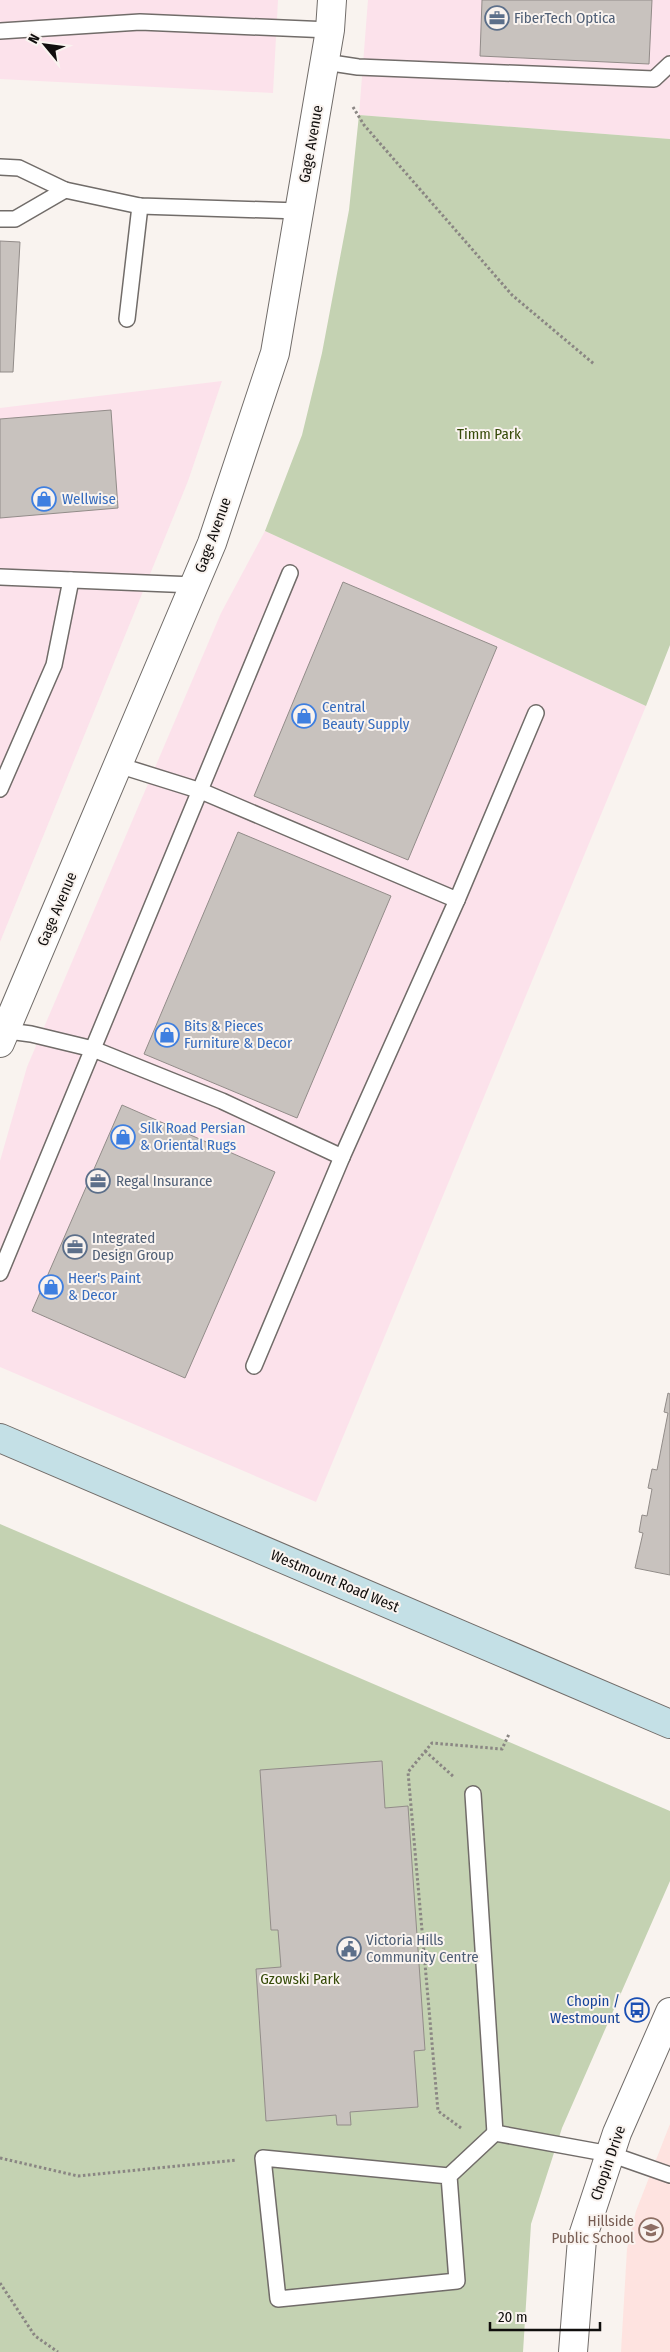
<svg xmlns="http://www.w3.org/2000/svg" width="670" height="2352" font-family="'Fira Sans Condensed',sans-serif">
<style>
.commercial{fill:#fce2eb}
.education{fill:#fee3e0}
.green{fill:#c4d2b2}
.building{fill:#c8c2be;stroke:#928c89}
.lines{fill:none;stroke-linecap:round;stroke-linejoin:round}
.lane-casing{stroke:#716c69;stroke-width:18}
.street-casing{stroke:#716c69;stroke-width:30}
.secondary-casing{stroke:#716c69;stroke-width:30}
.path{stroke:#8a8683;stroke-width:3;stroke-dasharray:2.5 2.5;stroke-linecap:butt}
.lane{stroke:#fff;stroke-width:15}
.street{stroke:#fff;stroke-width:28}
.secondary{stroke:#c4e0e6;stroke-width:28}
.labels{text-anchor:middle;stroke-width:4;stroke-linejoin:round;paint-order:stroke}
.service-label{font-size:15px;fill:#4e5e75;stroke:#f9f3ef;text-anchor:start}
.street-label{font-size:15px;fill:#100e0d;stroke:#f9f3ef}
.park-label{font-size:15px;fill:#364b09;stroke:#f9f3ef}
.shop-label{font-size:15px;fill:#366cbe;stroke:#f9f3ef;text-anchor:start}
.transit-label{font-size:15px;fill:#164399;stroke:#f9f3ef;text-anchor:end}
.education-label{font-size:15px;fill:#785e54;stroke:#f9f3ef;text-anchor:end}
</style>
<rect width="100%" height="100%" fill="#f9f3ef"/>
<g class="commercial">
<path d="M 0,0 L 278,0 L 273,93 L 0,79 Z"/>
<path d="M 368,0 L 670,0 L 670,139 L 359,115 Z"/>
<path d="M 222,381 L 188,481 L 0,942 L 0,408 Z"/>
<path d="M 265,531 L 646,706 L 316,1502 L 0,1367 L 0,1161 L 27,1067 L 221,613 Z"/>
</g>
<path class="education" d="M 670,2124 L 670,2352 L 621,2352 L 627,2249 L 636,2211 Z"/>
<g class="green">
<path d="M 359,115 L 670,139 L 670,645 L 646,706 L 265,531 L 302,435 L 322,353 L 349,210 Z"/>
<path d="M 0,1524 L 670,1811 L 670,1881 L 562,2128 L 531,2224 L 523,2352 L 0,2352 Z"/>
</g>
<g class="building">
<path d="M 482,0 L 652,0 L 649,64 L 480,56 Z"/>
<path d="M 0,241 L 20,242 L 13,372 L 0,372 Z"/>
<path d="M 111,410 L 118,508 L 0,518 L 0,419 Z"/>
<path d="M 343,582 L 497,647 L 408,860 L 254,796 Z"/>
<path d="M 238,832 L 391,896 L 297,1118 L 144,1054 Z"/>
<path d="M 122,1105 L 275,1172 L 185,1378 L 32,1311 Z"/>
<path d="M 668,1393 L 670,1394 L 670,1575 L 635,1568 L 643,1533 L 639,1532 L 642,1515 L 647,1516 L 652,1489 L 648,1488 L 652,1469 L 657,1470 L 668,1413 L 664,1412 Z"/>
<path d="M 382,1761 L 385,1808 L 408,1806 L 425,2050 L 414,2051 L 418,2107 L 350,2112 L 351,2125 L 337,2125 L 336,2115 L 266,2121 L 256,1969 L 281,1967 L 278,1930 L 271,1930 L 260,1770 Z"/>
</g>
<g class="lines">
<g class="lane-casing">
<g id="lane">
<path d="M 0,31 L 140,22 L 330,30"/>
<path d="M 325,62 L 358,67 L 654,79 L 670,64"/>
<path d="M 0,167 L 19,168 L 65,190 L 140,206 L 299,211"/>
<path d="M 0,219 L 15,219 L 65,190"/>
<path d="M 127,319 L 140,206"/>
<path d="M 0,577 L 194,585"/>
<path d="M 118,765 L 201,791 L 457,900"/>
<path d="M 0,789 L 54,665 L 71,580"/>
<path d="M 0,1030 L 31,1034 L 93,1049 L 222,1101 L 342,1157 L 254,1366"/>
<path d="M 342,1157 L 457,900 L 536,713"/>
<path d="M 0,1273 L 290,573"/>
<path d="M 473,1794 L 495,2133"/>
<path d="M 495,2133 L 610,2154 L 670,2175"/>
<path d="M 449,2176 L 457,2281 L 278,2299 L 263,2158 L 449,2176 L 495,2133"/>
</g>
</g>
<g class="street-casing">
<g id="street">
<path d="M 0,1043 L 212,543 L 275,353 L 330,30 L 332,0"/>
<path d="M 573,2352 L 582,2239 L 617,2133 L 670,2012"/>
</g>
</g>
<g class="secondary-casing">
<path id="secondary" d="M 0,1438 L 670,1724"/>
</g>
<g class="path">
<path d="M 353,107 L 364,125 L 512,295 L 594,364"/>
<path d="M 425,1751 L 454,1777"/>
<path d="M 461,2128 L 438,2111 L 408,1772 L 432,1743 L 502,1749 L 509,1734"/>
<path d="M 0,2158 L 78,2176 L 236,2160"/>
<path d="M 0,2283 L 35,2336 L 58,2352"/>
</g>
<use href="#lane" class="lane"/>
<use href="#street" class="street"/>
<use href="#secondary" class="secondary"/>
</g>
<defs>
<g id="office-ring" transform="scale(1.25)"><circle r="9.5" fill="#f9f3ef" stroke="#5c6f8a" stroke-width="1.5"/><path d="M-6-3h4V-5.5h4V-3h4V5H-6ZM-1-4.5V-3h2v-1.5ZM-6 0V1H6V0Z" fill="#5c6f8a"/></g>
<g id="shop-ring" transform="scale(1.25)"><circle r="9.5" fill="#f9f3ef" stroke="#3f7fe0" stroke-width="1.5"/><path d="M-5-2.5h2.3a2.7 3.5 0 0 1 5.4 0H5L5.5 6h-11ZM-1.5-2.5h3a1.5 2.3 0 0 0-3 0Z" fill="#3f7fe0"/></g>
<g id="civic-ring" transform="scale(1.25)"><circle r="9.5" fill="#f9f3ef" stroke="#5c6f8a" stroke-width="1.5"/><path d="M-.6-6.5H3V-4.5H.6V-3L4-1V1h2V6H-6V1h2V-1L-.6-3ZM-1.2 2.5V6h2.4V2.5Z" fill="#5c6f8a"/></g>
<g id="bus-ring" transform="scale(1.25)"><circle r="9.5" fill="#f9f3ef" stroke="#1a4fb4" stroke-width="1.5"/><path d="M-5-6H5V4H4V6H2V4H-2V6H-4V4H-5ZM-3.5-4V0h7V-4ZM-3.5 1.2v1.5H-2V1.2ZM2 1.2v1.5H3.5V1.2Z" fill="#1a4fb4"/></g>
<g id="school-ring" transform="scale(1.25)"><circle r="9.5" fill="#f9f3ef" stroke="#8d6e63" stroke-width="1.5"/><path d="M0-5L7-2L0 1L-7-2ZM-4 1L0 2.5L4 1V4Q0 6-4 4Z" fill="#8d6e63"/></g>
</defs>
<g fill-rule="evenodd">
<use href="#office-ring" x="497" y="18"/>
<use href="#shop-ring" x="44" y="499"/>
<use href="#shop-ring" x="304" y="716"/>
<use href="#shop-ring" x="167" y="1035"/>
<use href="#shop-ring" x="123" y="1137"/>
<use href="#office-ring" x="98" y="1181"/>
<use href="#office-ring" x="75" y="1247"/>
<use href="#shop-ring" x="51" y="1287"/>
<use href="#civic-ring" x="349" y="1949"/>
<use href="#bus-ring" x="637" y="2010"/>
<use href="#school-ring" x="651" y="2230"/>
</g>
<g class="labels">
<g class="service-label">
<text x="514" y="23">FiberTech Optica</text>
<text x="116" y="1186">Regal Insurance</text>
<text x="92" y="1243">Integrated<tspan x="92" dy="17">Design Group</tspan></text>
<text x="366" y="1945">Victoria Hills<tspan x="366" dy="17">Community Centre</tspan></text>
</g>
<g class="street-label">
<text transform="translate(311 144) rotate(-80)" y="5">Gage Avenue</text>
<text transform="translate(213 535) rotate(-70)" y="5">Gage Avenue</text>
<text transform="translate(57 909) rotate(-67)" y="5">Gage Avenue</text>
<text transform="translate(335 1581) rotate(23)" y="5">Westmount Road West</text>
<text transform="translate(608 2163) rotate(-71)" y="5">Chopin Drive</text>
</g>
<g class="park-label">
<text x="489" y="439">Timm Park</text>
<text x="300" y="1984">Gzowski Park</text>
</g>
<g class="shop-label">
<text x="62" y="504">Wellwise</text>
<text x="322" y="712">Central<tspan x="322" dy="17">Beauty Supply</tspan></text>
<text x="184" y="1031">Bits &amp; Pieces<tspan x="184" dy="17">Furniture &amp; Decor</tspan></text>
<text x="140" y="1133">Silk Road Persian<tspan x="140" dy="17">&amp; Oriental Rugs</tspan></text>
<text x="68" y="1283">Heer's Paint<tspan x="68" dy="17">&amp; Decor</tspan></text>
</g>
<g class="transit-label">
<text x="620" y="2006">Chopin /<tspan x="620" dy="17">Westmount</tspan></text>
</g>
<g class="education-label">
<text x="634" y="2226">Hillside<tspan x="634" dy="17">Public School</tspan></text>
</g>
</g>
<g transform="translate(45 45) rotate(299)" stroke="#f9f3ef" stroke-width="4" paint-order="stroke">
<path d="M0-4L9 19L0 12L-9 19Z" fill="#100e0d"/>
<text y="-8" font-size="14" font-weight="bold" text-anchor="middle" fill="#100e0d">N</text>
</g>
<path d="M490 2322v8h110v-8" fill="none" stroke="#100e0d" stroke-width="2.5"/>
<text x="498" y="2322" font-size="15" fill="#100e0d" stroke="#f9f3ef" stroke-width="4" paint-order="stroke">20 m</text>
</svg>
